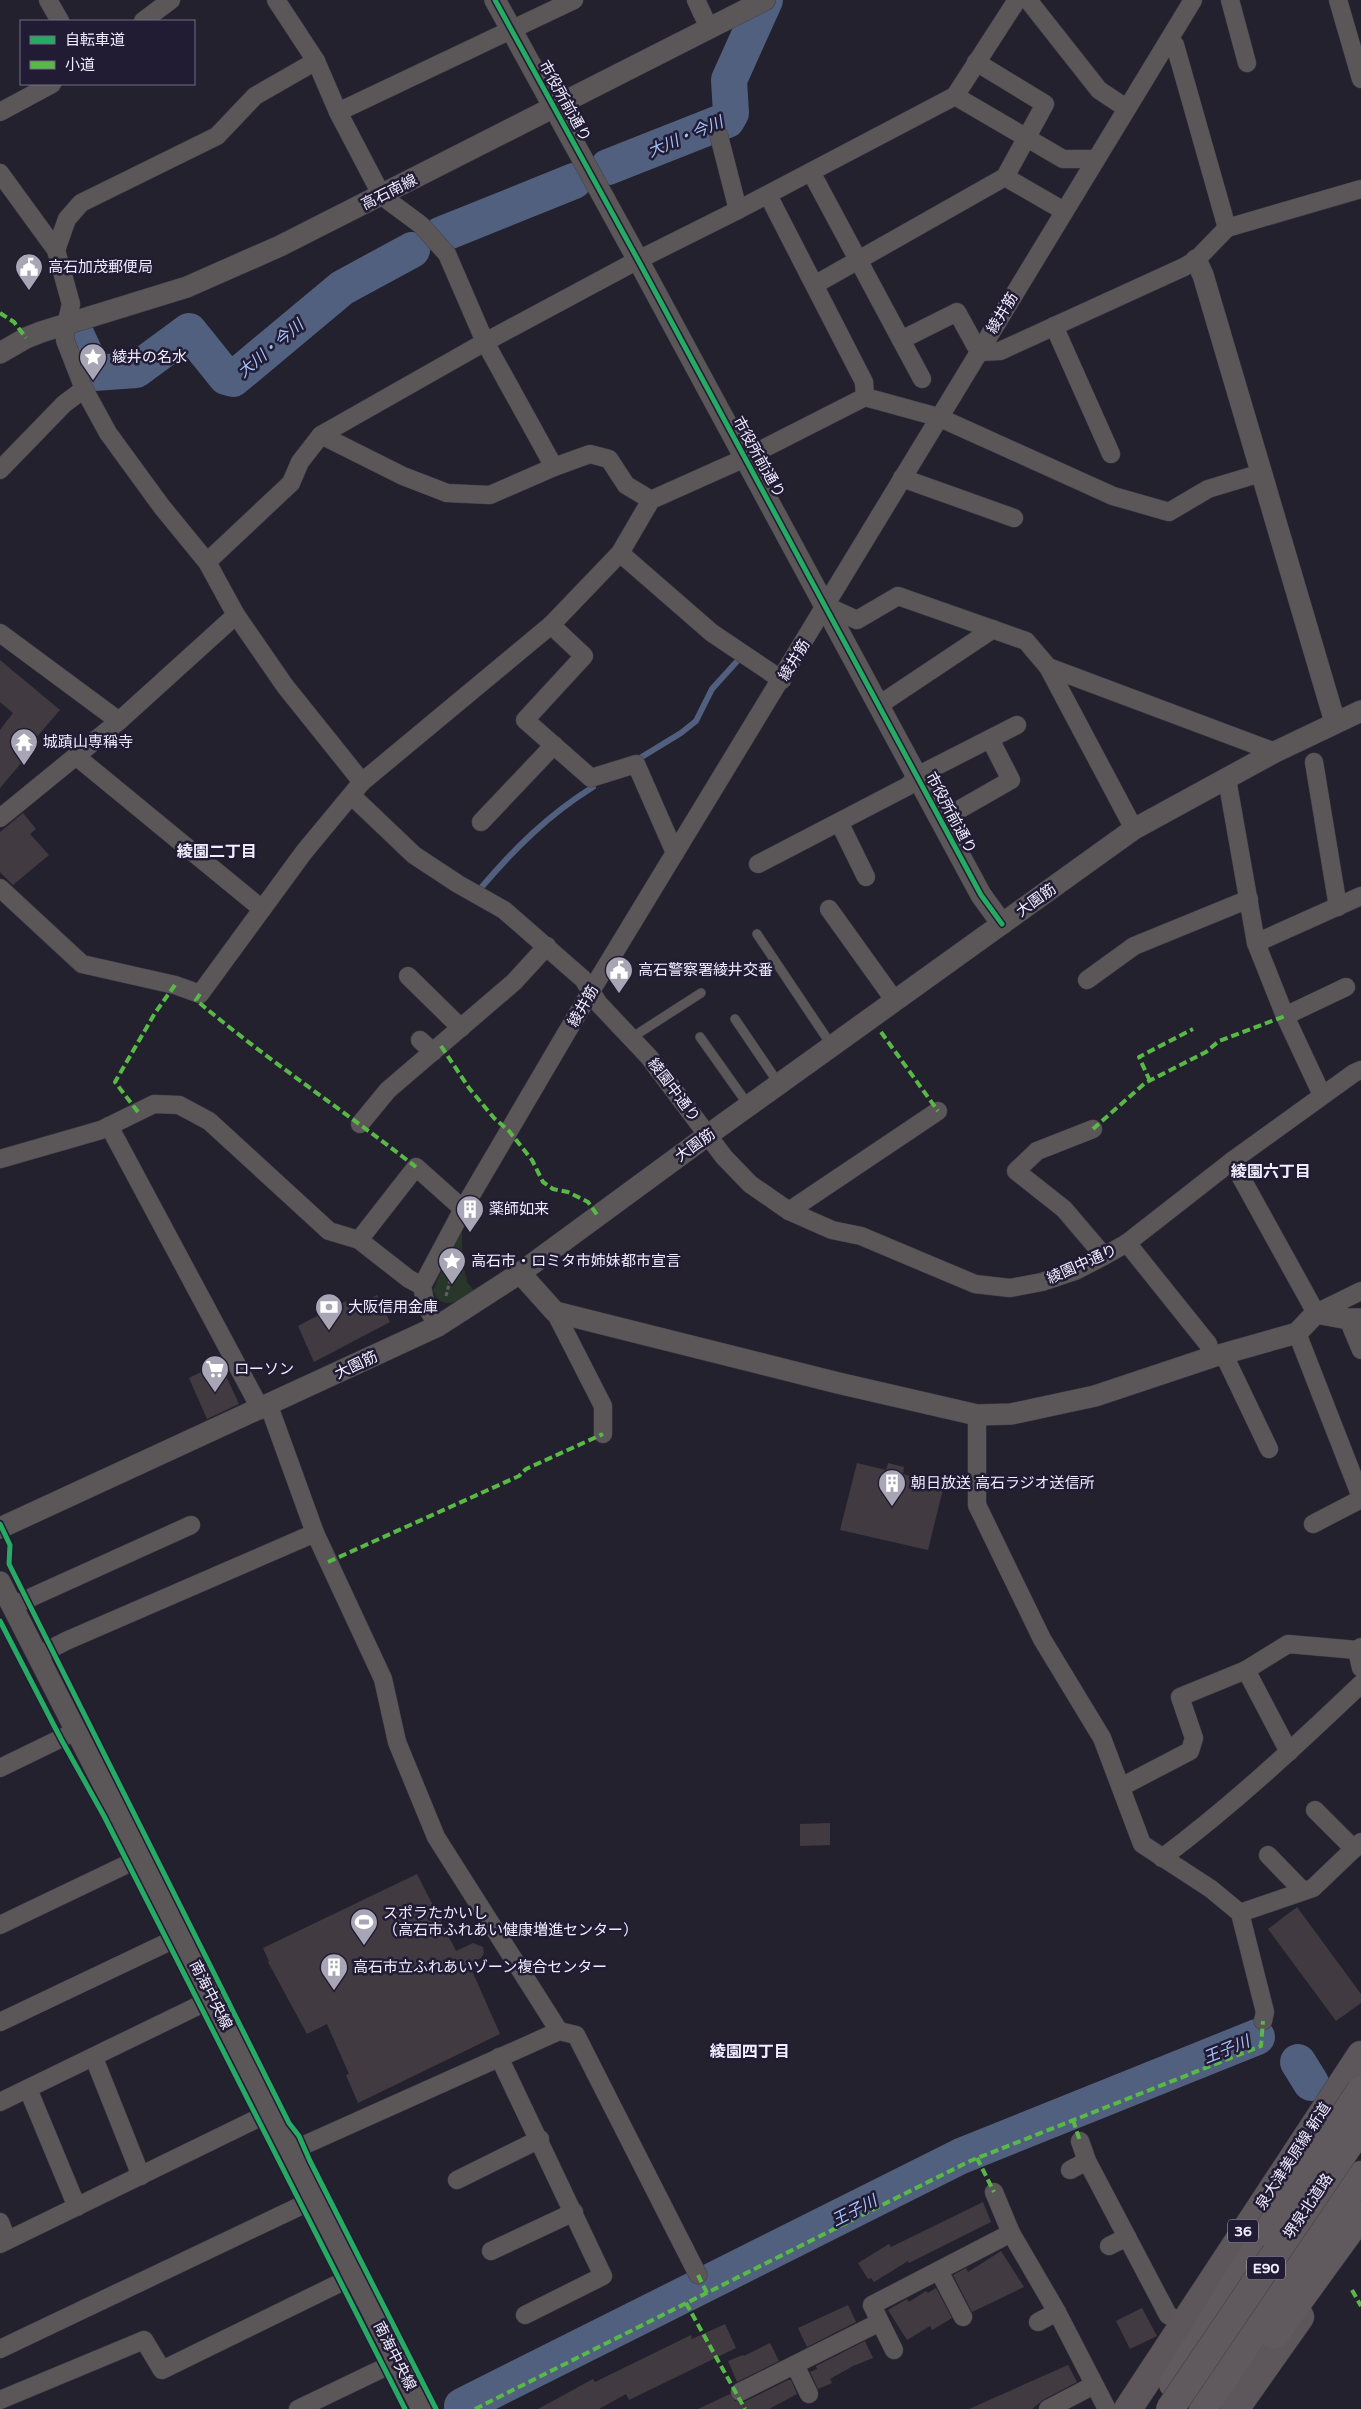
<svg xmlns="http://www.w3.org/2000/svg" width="1361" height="2409" font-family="'Varela Round','Noto Sans JP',sans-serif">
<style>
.green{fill:#29372b}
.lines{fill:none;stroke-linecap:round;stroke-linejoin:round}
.stream{stroke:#51607f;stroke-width:6}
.river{stroke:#51607f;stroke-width:36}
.building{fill:#423a41}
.service-casing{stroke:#413e4a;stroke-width:10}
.minor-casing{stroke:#413e4a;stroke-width:19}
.tertiary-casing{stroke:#413e4a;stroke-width:22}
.primary-casing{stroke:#413e4a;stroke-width:29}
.trunk-casing{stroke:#413e4a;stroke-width:29}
.path{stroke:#635f64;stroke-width:3;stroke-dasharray:4 2.5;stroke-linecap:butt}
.service{stroke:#5b5758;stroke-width:9}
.minor{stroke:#5b5758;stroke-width:18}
.tertiary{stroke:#5b5758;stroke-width:21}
.primary{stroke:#5d575c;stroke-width:28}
.trunk{stroke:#605a5e;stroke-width:28}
.trunk-bridge-casing{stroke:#413e4a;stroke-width:29;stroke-linecap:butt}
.trunk-bridge{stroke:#605a5e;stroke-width:28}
.quiet{stroke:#58b947;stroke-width:4;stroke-dasharray:8 4;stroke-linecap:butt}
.cycleway-casing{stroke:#211b34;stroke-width:8}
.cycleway{stroke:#26ab63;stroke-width:5}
.labels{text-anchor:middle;stroke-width:5;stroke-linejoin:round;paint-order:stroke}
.shield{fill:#211b34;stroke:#b1aec1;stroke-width:1}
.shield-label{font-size:14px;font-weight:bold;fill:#efedfe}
.street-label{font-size:15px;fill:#efedfe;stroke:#211b34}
.poi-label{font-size:15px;fill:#efedfe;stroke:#211b34;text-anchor:start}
.water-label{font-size:16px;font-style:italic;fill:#a6c3fc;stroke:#211b34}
.neighbourhood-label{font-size:16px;font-weight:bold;fill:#efedfe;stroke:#211b34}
</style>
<rect width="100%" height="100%" fill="#24212e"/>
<path class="green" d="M 462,1225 L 462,1258 L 467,1282 L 474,1291 C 462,1298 450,1309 437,1299 L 433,1290 Z"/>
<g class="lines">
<g class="stream">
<path d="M 640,758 L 681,733 L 696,721 L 712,689 L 740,658"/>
<path d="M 480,889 C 514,849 548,815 593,787"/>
</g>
<g class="river">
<path d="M 608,167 L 727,120 L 731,113 L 729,80 L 765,0"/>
<path d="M 440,235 L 574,181"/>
<path d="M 77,336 L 94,373 L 136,370 L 189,331 L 226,377 L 233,379 L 342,288 L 412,250"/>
<path d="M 1298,2062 L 1311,2083"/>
<path d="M 462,2406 L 961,2156 L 1257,2037"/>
</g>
</g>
<g class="building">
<path d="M 0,660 L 60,710 L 35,739 L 39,742 L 0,788 L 0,730 L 13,713 L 0,702 Z"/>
<path d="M 23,813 L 36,829 L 30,834 L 49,855 L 13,885 L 0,872 L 0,832 Z"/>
<path d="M 377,1295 L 390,1322 L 314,1362 L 298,1326 L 346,1301 L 350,1310 Z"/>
<path d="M 220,1363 L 239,1404 L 207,1419 L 189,1378 Z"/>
<path d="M 857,1463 L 886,1470 L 888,1463 L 904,1467 L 903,1474 L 944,1485 L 928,1550 L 840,1530 Z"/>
<path d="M 830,1823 L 830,1845 L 800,1846 L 800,1824 Z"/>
<path d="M 417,1874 L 456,1951 L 473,1943 L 483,1947 L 484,1953 L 481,1958 L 469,1964 L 500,2034 L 358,2103 L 346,2075 L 349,2074 L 327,2024 L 307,2034 L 268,1962 L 269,1961 L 263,1948 Z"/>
<path d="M 1297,1907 L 1361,1994 L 1361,2003 L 1336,2021 L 1268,1929 Z"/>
<path d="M 983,2202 L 991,2222 L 909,2263 L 908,2261 L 874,2282 L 871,2278 L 868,2279 L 858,2263 L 889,2244 L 891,2247 Z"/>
<path d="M 1001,2251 L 1024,2287 L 972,2312 L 953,2275 L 966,2268 L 968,2272 Z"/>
<path d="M 936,2288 L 952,2318 L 932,2330 L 930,2326 L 907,2340 L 888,2310 L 907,2299 L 909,2302 L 926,2291 L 928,2293 Z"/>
<path d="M 848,2305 L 856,2322 L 807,2347 L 798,2328 Z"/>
<path d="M 1142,2308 L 1157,2336 L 1130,2349 L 1116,2321 Z"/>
<path d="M 725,2324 L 736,2348 L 629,2400 L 626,2394 L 599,2409 L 538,2409 L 593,2379 L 595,2382 L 691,2335 L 692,2339 Z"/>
<path d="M 865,2341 L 873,2358 L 853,2366 L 830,2379 L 832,2383 L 818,2389 L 810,2372 L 817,2369 L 816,2366 Z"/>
<path d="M 770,2343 L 779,2361 L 737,2382 L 728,2361 L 743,2355 L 744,2356 Z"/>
<path d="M 1068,2365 L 1077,2382 L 1043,2400 L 1032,2409 L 969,2409 Z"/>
<path d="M 788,2380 L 791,2380 L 797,2394 L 769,2409 L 698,2409 L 730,2394 L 735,2401 L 744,2402 Z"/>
</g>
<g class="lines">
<g class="service-casing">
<g id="service">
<path d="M 757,934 L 832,1046"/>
<path d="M 735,1019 L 779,1084"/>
<path d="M 700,1037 L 749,1106"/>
<path d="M 631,1038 L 701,993"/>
</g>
</g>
<g class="minor-casing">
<g id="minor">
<path d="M 48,0 L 60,21"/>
<path d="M 276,0 L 316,61 L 338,112 L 382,196 L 421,225 L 447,254 L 485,342 L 554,467"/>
<path d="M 696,0 L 709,28"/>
<path d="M 1028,0 L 1099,90 L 1126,108"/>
<path d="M 1230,0 L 1247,63"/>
<path d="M 1338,0 L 1361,79"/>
<path d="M 143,21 L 171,0"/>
<path d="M 1169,40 L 1175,45 L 1227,228"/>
<path d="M 955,96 L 1063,159 L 1096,159"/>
<path d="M 0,112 L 52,84"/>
<path d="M 338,112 L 574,0"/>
<path d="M 719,136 L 738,210"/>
<path d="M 811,172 L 922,379"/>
<path d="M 0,173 L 56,250 L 71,304 L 66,325 L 65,340 L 84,389 L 108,433 L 162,507 L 207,562 L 236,615 L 285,686 L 362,782"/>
<path d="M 1005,177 L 1064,211"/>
<path d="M 768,195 L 864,382 L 865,397"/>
<path d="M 56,250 L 67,219 L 81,203 L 217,136 L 255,96 L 316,61"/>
<path d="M 816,284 L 1005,177 L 1045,104 L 976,62"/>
<path d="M 1054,326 L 1111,454"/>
<path d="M 901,340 L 957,312 L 979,352 L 1000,351 L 1184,267 L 1196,260 L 1227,228 L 1361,189"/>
<path d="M 321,435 L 485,342 L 638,260 L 738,210 L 955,96 L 1017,0"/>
<path d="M 0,470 L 64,404 L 84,389"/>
<path d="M 902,478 L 1014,518"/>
<path d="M 620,553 L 712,633 L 782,680"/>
<path d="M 207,562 L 291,483 L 300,462 L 321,435 L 403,476 L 447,493 L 490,495 L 554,467 L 590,454 L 609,459 L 626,485 L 651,500"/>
<path d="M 826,606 L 857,620 L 898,596 L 1026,641 L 1048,667 L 1134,829"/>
<path d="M 551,625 L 584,656 L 525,720 L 591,778 L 636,764 L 675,853"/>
<path d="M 0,633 L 119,721"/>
<path d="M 1048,667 L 1275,752"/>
<path d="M 879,705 L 993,629"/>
<path d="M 77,757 L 262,909"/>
<path d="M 1314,762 L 1338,907"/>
<path d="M 1227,779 L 1256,943 L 1285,1016"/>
<path d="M 352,796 L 414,855 L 458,884 L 504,910 L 583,979 L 599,1004 L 649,1057 L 724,1157 L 750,1184 L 789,1211 L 832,1230 L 861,1236 L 975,1284 L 1010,1288 L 1042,1282 L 1075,1271 L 1104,1256 L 1127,1243 L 1232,1161 L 1354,1073 L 1361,1070"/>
<path d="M 0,818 L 119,721 L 236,615"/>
<path d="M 941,820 L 1011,780 L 990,739"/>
<path d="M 481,822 L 554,745"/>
<path d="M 839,822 L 866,877"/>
<path d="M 758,864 L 908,786 L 917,776 L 1017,725"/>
<path d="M 0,888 L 82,964 L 175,985 L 200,994 L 304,852 L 362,782 L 551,625 L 620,553 L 651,500 L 745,458 L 865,397 L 938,417 L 1113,496 L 1169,512 L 1208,489 L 1261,473"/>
<path d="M 829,909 L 895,1001"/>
<path d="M 1256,943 L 1361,896"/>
<path d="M 408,976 L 461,1028"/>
<path d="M 1087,980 L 1134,946 L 1249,899"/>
<path d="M 420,1040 L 433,1052"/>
<path d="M 1322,1095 L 1285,1016 L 1346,987"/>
<path d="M 360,1124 L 388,1090 L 514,982 L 547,946"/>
<path d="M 109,1126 L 261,1410"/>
<path d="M 1093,1129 L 1037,1151 L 1016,1171 L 1064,1209 L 1104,1256"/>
<path d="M 0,1159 L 101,1130 L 154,1104 L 179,1105 L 209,1121 L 329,1231 L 359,1240 L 409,1279 L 422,1286"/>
<path d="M 1232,1161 L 1316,1313 L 1361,1291"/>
<path d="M 789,1211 L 938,1111"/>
<path d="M 359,1240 L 416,1167 L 463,1209"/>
<path d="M 1127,1243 L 1208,1344 L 1212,1357"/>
<path d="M 555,1312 L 603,1406 L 603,1434"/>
<path d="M 1348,1319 L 1361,1350"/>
<path d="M 438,1326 L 426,1306 L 422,1286 L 463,1209 L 591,991 L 1193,0"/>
<path d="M 1297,1333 L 1361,1497"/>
<path d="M 1224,1355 L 1269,1449"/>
<path d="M 269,1406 L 315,1533 L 383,1679 L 397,1742 L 436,1837 L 559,2031"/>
<path d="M 977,1415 L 977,1505 L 1042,1639 L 1102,1738 L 1142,1844 L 1211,1889 L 1240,1913"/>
<path d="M 1313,1524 L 1361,1499"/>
<path d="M 12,1606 L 191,1525"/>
<path d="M 1357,1650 L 1361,1668"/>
<path d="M 37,1656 L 66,1641 L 315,1533"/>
<path d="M 1246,1670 L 1289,1752"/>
<path d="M 0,1768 L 76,1731"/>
<path d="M 1121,1787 L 1190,1751 L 1194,1738 L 1180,1697 L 1246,1670 L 1288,1644 L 1357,1650 L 1361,1647"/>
<path d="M 1315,1810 L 1354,1849"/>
<path d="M 1268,1855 L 1303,1891"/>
<path d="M 1162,1858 C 1233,1805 1297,1745 1361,1684"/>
<path d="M 0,1925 L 140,1858"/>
<path d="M 1263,2021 L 1265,2012 L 1240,1913 L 1313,1888 L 1361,1842"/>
<path d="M 0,2022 L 181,1936"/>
<path d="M 499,2057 L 603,2276 L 525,2315"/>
<path d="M 94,2058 L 141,2176"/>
<path d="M 28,2089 L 77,2207"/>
<path d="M 0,2102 L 212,1999"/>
<path d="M 1080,2141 L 1087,2161 L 1168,2315 L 1183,2324"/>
<path d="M 291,2151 L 559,2031 L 576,2035 L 698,2275"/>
<path d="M 1070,2170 L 1087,2161"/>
<path d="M 457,2180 L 540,2139"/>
<path d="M 994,2192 L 1011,2233 L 1057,2312 L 1107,2409"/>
<path d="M 0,2222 L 7,2240"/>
<path d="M 0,2244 L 271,2112"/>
<path d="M 1109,2246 L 1127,2237"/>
<path d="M 491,2251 L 574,2212"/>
<path d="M 939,2271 L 963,2317"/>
<path d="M 880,2322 L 894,2350"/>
<path d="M 1038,2322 L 1057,2312"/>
<path d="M 0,2349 L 315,2199"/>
<path d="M 795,2365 L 809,2394"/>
<path d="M 740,2392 L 880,2322 L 872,2305 L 1011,2233"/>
<path d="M 0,2400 L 144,2340 L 162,2370 L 354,2276"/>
<path d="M 298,2409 L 398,2361"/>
<path d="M 1048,2409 L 1094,2385"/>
</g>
</g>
<g class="tertiary-casing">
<g id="tertiary">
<path d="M 495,0 L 638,260 L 981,895 L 1002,924"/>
<path d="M 1196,260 L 1203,275 L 1335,722"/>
<path d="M 0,353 L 26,338 L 41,332 L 187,287 L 280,246 L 765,0"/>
<path d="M 520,1273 L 555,1312 L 838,1383 L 977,1415 L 1011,1414 L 1095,1396 L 1212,1357 L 1297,1333 L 1316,1313 L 1348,1319 L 1361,1319"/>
<path d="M 0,1528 L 438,1326 L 520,1273 L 708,1135 L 1134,829 L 1275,752 L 1361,711"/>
<path d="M 0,1582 L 422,2409"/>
</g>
</g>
<g class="primary-casing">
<g id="primary">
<path d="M 1128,2409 L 1361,2055"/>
<path d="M 1235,2409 L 1300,2317"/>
</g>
</g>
<g class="trunk-casing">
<g id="trunk">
<path d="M 1274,2335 L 1361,2215"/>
<path d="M 1173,2384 L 1267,2232"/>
<path d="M 1203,2409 L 1361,2175"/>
</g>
</g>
<path class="path" d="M 446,1296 L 452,1272"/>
<use href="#service" class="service"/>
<use href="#minor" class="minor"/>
<use href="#tertiary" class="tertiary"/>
<use href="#primary" class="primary"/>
<use href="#trunk" class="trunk"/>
<g class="trunk-bridge-casing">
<g id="trunk-bridge">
<path d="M 1267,2232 L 1361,2090"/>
<path d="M 1170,2409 L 1361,2127"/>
</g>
</g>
<use href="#trunk-bridge" class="trunk-bridge"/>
<g class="quiet">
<path d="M 0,313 L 14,322 L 26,338"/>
<path d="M 200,994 L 196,1000 C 266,1059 343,1110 416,1167"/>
<path d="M 881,1032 L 938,1111"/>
<path d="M 441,1046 L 469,1088 L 494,1118 L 509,1131 L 532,1160 L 543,1182 L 553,1189 L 568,1192 L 588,1202 L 598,1216"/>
<path d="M 1150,1081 L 1139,1057 L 1193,1029"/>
<path d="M 138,1112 L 115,1082 L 155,1013 L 175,985"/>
<path d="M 1093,1129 L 1145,1083 L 1206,1052 L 1219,1041 L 1285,1016"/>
<path d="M 328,1562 L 519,1476 L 526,1469 L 603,1434"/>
<path d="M 1073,2120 L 1080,2141"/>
<path d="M 977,2158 L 994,2192"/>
<path d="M 698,2275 L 707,2293"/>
<path d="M 1352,2290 L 1361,2306"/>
<path d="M 686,2303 L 745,2409"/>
<path d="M 475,2409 L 970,2161 L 1261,2046 L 1263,2021"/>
</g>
<g class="cycleway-casing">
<g id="cycleway">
<path d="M 495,0 L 638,260 L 981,895 L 1002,924"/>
<path d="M 0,1524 L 10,1545 L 9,1564 L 289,2123 L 299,2136 L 310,2161 L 436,2409"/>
<path d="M 0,1621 L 61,1739 L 104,1816 L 405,2409"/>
</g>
</g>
<use href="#cycleway" class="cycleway"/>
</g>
<defs>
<g id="civic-pin" transform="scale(1.4375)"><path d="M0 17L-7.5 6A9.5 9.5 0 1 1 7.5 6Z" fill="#a8a6b5" stroke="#211b34"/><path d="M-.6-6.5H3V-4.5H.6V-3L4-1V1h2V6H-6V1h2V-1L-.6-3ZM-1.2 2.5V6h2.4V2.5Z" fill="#fff"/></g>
<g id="sight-pin" transform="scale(1.4375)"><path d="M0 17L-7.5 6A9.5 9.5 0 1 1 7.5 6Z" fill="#a8a6b5" stroke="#211b34"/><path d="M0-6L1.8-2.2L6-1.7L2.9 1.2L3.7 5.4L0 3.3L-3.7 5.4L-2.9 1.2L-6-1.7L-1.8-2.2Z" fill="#fff"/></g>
<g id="temple-pin" transform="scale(1.4375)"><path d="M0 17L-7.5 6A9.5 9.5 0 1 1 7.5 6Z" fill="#a8a6b5" stroke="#211b34"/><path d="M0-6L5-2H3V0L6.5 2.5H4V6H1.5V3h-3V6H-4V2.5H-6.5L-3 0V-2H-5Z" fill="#fff"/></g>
<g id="building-pin" transform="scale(1.4375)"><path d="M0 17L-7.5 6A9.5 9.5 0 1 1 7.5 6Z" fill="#a8a6b5" stroke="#211b34"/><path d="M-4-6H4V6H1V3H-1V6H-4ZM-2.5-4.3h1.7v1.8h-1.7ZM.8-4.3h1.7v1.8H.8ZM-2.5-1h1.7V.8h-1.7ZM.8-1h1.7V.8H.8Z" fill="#fff"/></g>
<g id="bank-pin" transform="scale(1.4375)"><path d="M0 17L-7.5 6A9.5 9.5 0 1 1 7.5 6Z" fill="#a8a6b5" stroke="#211b34"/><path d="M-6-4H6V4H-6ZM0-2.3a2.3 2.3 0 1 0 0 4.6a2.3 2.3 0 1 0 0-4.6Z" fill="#fff"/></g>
<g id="supermarket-pin" transform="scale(1.4375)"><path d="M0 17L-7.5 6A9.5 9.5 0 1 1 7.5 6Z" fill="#a8a6b5" stroke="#211b34"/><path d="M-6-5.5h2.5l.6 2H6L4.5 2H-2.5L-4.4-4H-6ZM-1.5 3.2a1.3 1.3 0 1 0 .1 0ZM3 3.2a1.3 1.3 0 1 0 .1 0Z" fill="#fff"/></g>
<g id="stadium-pin" transform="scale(1.4375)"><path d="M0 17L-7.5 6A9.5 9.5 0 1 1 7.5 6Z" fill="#a8a6b5" stroke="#211b34"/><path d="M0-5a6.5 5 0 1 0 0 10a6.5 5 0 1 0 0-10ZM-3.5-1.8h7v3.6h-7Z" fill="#fff"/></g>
</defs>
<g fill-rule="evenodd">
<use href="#civic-pin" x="29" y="267"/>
<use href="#sight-pin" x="93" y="357"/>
<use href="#temple-pin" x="24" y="742"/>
<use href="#civic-pin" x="619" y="970"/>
<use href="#building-pin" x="470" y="1209"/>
<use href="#sight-pin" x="452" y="1261"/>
<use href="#bank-pin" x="329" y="1307"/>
<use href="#supermarket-pin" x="215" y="1369"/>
<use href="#building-pin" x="892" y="1483"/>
<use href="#stadium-pin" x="364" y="1922"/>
<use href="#building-pin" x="334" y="1967"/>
</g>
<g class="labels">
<g class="shield">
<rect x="1228" y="2219.5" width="30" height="23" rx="4"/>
<rect x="1247" y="2256.5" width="38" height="23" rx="4"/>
</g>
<g class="shield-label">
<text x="1243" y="2236">36</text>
<text x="1266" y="2273">E90</text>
</g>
<g class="street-label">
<text transform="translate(565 101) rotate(61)" y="5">市役所前通り</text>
<text transform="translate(389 192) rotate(-27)" y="5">高石南線</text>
<text transform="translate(1002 313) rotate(-59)" y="5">綾井筋</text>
<text transform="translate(759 457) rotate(61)" y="5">市役所前通り</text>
<text transform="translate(794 660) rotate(-59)" y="5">綾井筋</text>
<text transform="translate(951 813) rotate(62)" y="5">市役所前通り</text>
<text transform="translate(1036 900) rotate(-36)" y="5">大園筋</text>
<text transform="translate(583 1006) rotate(-60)" y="5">綾井筋</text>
<text transform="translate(674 1090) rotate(53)" y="5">綾園中通り</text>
<text transform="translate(695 1145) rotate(-36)" y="5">大園筋</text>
<text transform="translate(1082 1264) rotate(-24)" y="5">綾園中通り</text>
<text transform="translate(356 1365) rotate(-25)" y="5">大園筋</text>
<text transform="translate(211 1995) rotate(63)" y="5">南海中央線</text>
<text transform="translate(1293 2156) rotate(-57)" y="5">泉大津美原線 新道</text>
<text transform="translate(1308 2206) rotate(-56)" y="5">堺泉北道路</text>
<text transform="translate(395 2356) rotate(63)" y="5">南海中央線</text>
</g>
<g class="poi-label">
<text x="48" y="272">高石加茂郵便局</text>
<text x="112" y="362">綾井の名水</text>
<text x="43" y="747">城蹟山専稱寺</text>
<text x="638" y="975">高石警察署綾井交番</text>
<text x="489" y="1214">薬師如来</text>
<text x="471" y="1266">高石市・ロミタ市姉妹都市宣言</text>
<text x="348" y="1312">大阪信用金庫</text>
<text x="234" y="1374">ローソン</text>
<text x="911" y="1488">朝日放送 高石ラジオ送信所</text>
<text x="383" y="1918">スポラたかいし<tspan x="383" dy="17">（高石市ふれあい健康増進センター）</tspan></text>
<text x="353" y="1972">高石市立ふれあいゾーン複合センター</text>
</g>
<g class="water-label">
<text transform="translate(685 136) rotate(-23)" y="6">大川・今川</text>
<text transform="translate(270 348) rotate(-40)" y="6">大川・今川</text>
<text transform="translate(1226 2049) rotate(-22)" y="6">王子川</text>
<text transform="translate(854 2210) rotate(-27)" y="6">王子川</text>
</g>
<g class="neighbourhood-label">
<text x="217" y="857">綾園二丁目</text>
<text x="1271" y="1177">綾園六丁目</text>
<text x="750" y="2057">綾園四丁目</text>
</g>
</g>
<rect x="20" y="20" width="175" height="65" fill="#211b34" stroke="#736f85"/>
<rect x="30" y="36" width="25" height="8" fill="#26ab63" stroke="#736f85"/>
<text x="65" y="45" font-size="15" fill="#efedfe">自転車道</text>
<rect x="30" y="61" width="25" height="8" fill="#58b947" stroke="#736f85"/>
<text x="65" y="70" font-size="15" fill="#efedfe">小道</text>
</svg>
